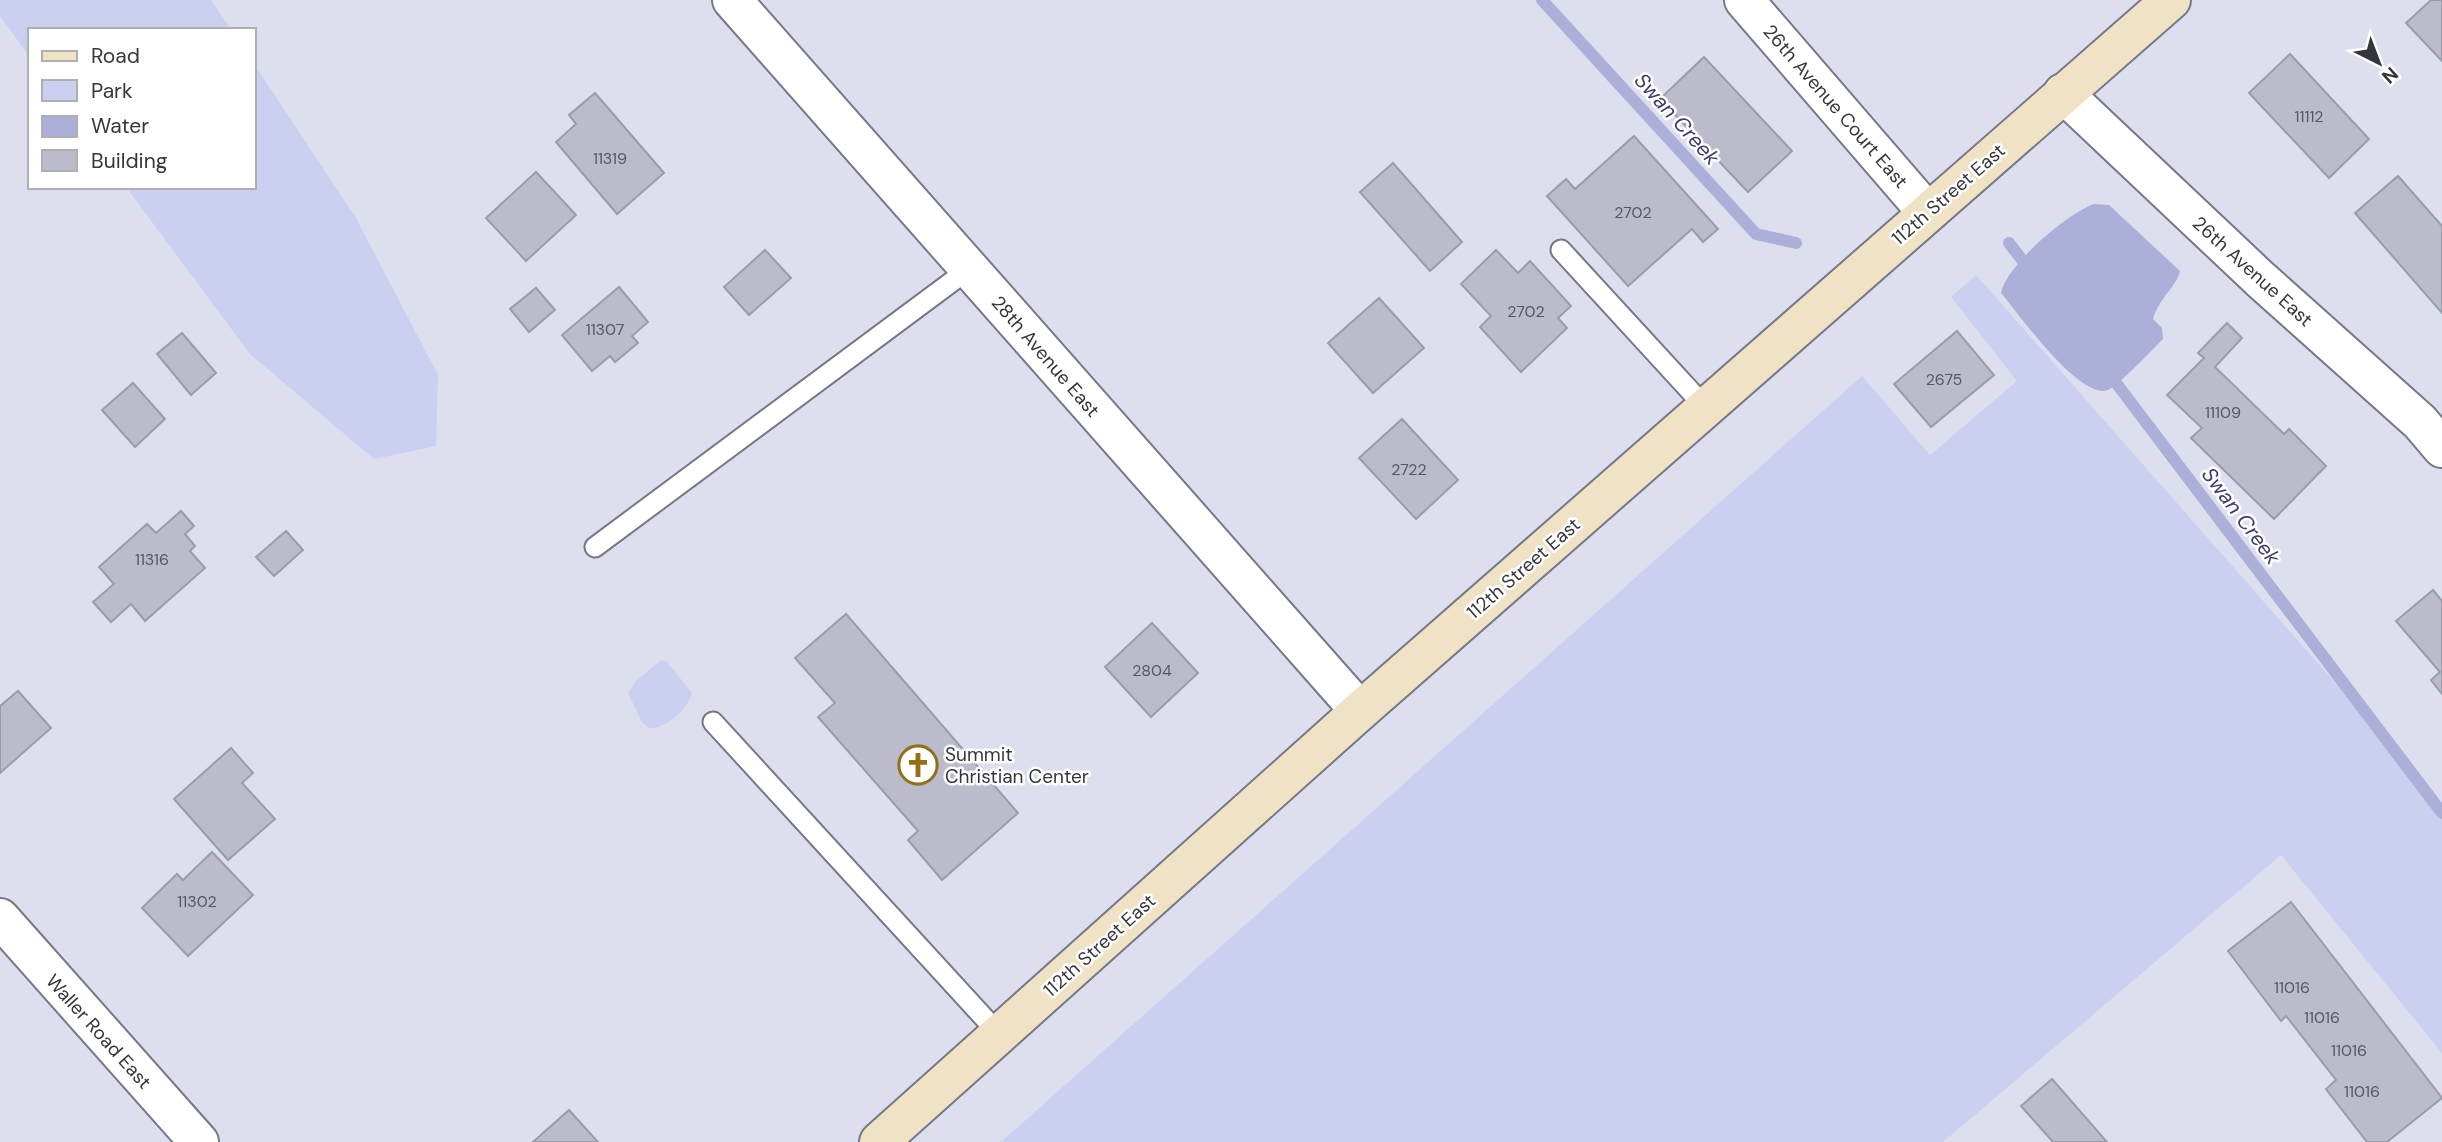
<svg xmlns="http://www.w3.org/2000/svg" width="2442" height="1142" font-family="'DM Sans',sans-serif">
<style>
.green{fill:#cbcff0}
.water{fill:#acb0d8}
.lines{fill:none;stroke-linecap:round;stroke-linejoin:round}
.stream{stroke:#acb0d8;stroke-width:12}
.building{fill:#babccc;stroke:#9a9cab;stroke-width:2}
.service-casing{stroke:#767886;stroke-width:23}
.minor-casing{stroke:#767886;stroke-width:42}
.tertiary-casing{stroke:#767886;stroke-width:42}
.secondary-casing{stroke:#767886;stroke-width:42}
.service{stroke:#fff;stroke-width:19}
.minor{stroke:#fff;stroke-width:38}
.tertiary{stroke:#fff;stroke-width:38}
.secondary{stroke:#f0e3c5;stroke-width:38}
.labels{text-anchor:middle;stroke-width:5;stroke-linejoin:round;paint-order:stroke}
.number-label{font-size:16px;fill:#565860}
.street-label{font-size:19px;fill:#35363c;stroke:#fff}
.poi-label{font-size:19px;fill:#35363c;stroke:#fff;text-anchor:start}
.water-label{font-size:21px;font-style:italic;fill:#3b3c6f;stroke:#fff}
</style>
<rect width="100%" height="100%" fill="#dddfef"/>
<g class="green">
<path d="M 0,0 L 211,0 L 231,30 L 30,30 L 30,57 L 0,16 Z"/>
<path d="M 254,64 L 356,218 L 438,375 L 436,446 L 374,459 L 250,354 L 126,187 L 254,187 Z"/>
<path d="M 1976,275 L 2442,804 L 2442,1053 L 2281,855 L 1943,1142 L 1001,1142 L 1862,376 L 1930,455 L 2017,381 L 1951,297 Z"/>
<path d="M 661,660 L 667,662 L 692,693 C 689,708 665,730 649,728 L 642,722 L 628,693 L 636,681 Z"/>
</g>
<path class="water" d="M 2094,204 L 2109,205 L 2180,271 C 2177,286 2159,298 2153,319 L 2162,328 L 2163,339 C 2152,350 2119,385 2108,390 C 2080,401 2018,313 2001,293 C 2006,265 2068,213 2094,204 Z"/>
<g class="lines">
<g class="stream">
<path d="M 1542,0 L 1756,234 L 1796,243"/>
<path d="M 2009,243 L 2032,273"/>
<path d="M 2107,371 L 2442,813"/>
</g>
</g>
<g class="building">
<path d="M 2431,0 L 2442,0 L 2442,61 L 2406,23 Z"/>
<path d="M 2290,54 L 2369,139 L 2329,178 L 2249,93 Z"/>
<path d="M 1704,57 L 1792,151 L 1748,192 L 1660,99 Z"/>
<path d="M 595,93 L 664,173 L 617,214 L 556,142 L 576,124 L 569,115 Z"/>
<path d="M 1634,136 L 1718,229 L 1703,242 L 1692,229 L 1628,286 L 1547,196 L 1566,179 L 1575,189 Z"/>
<path d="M 1393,163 L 1462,242 L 1430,271 L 1360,192 Z"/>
<path d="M 536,172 L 576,215 L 526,261 L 486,218 Z"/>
<path d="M 2398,176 L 2442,226 L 2442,313 L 2355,213 Z"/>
<path d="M 765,250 L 791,278 L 749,315 L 724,287 Z"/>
<path d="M 1496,250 L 1518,273 L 1530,261 L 1571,306 L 1558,318 L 1567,328 L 1521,372 L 1480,327 L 1491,316 L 1461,284 Z"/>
<path d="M 619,287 L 648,322 L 632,336 L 638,343 L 615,362 L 610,356 L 592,371 L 562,335 Z"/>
<path d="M 536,288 L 555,310 L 529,332 L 510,309 Z"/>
<path d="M 1379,298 L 1424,348 L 1373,393 L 1328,343 Z"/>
<path d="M 2227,323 L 2242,338 L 2215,367 L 2284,434 L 2289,429 L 2326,466 L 2274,519 L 2191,438 L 2202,428 L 2167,395 L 2204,358 L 2198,353 Z"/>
<path d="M 1957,331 L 1994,375 L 1931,427 L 1894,384 Z"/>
<path d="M 182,333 L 216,373 L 191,395 L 157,354 Z"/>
<path d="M 133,383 L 165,419 L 135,447 L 102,410 Z"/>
<path d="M 1402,419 L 1458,480 L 1416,519 L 1359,458 Z"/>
<path d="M 181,511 L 194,526 L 185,534 L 195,546 L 190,551 L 205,568 L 145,621 L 131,604 L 111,622 L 93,602 L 114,584 L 99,567 L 147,524 L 156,533 Z"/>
<path d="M 286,531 L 303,550 L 274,576 L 256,557 Z"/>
<path d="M 2433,590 L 2442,601 L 2442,694 L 2431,680 L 2440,672 L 2396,621 Z"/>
<path d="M 846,614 L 1018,813 L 942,880 L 908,840 L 918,831 L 818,717 L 835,703 L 795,658 Z"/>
<path d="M 1152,623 L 1198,673 L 1151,717 L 1105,667 Z"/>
<path d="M 18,691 L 51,728 L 0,773 L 0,706 Z"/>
<path d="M 231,748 L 253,773 L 242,783 L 275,819 L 228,860 L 174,799 Z"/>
<path d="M 212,852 L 253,895 L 188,956 L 142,908 L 177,874 L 183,880 Z"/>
<path d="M 2291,902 L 2442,1098 L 2387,1142 L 2367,1142 L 2326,1089 L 2336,1080 L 2286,1016 L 2281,1021 L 2228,951 Z"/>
<path d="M 2052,1079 L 2107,1142 L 2053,1142 L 2021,1106 Z"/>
<path d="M 569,1110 L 598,1142 L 533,1142 Z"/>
</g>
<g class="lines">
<g class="service-casing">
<g id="service">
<path d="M 1561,250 L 1706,408"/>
<path d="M 595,547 L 969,269"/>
<path d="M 713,722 L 999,1034"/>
</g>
</g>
<g class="minor-casing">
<g id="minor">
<path d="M 732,0 L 1360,711"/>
<path d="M 1744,0 L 1927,212"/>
<path d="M 2063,93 L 2260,279 L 2420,422 L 2442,448"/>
</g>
</g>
<g class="tertiary-casing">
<path id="tertiary" d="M 0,918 L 199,1142"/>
</g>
<g class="secondary-casing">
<path id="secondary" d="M 879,1142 L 1360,711 L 2171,0"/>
</g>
<use href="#service" class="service"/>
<use href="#minor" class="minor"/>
<use href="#tertiary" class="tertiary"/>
<use href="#secondary" class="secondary"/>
</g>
<defs>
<g id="church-ring" transform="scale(2.0125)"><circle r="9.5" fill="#fff" stroke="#936f16" stroke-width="1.5"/><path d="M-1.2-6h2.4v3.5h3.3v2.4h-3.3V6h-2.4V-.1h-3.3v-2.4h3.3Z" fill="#936f16"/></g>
</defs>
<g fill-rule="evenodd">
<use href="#church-ring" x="918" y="765"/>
</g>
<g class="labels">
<g class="number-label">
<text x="2309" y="122">11112</text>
<text x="610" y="164">11319</text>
<text x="1633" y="218">2702</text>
<text x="1526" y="317">2702</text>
<text x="605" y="335">11307</text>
<text x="1944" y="385">2675</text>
<text x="2223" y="418">11109</text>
<text x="1409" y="475">2722</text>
<text x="152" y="565">11316</text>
<text x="1152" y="676">2804</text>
<text x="197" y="907">11302</text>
<text x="2292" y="993">11016</text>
<text x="2322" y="1023">11016</text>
<text x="2349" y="1056">11016</text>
<text x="2362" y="1097">11016</text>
</g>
<g class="street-label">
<text transform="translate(1836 106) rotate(49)" y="7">26th Avenue Court East</text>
<text transform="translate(1948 194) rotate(-41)" y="7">112th Street East</text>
<text transform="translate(2253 271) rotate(42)" y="7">26th Avenue East</text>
<text transform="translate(1046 356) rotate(49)" y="7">28th Avenue East</text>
<text transform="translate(1523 568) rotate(-41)" y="7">112th Street East</text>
<text transform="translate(1099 945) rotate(-42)" y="7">112th Street East</text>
<text transform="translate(99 1031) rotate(48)" y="7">Waller Road East</text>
</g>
<g class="poi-label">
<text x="945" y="761">Summit<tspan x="945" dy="22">Christian Center</tspan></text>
</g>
<g class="water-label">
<text transform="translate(1677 119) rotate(48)" y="7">Swan Creek</text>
<text transform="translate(2241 516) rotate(53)" y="7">Swan Creek</text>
</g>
</g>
<rect x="28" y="28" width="228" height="161" fill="#ffffff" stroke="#aeafb1" stroke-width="2"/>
<rect x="42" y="51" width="35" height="10" fill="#f0e3c5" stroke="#aeafb1" stroke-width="2"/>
<text x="91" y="63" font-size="21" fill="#35363c">Road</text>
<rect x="42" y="80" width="35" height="21" fill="#cbcff0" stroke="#aeafb1" stroke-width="2"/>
<text x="91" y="98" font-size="21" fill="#35363c">Park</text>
<rect x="42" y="116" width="35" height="21" fill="#acb0d8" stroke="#aeafb1" stroke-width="2"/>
<text x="91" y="133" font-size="21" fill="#35363c">Water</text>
<rect x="42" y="150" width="35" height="21" fill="#babccc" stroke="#aeafb1" stroke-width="2"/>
<text x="91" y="168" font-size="21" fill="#35363c">Building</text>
<g transform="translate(2379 63) rotate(138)" stroke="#ffffff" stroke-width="5" paint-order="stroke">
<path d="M0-5L12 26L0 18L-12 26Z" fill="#35363c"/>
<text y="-10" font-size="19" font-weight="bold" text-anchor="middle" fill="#35363c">N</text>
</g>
</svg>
